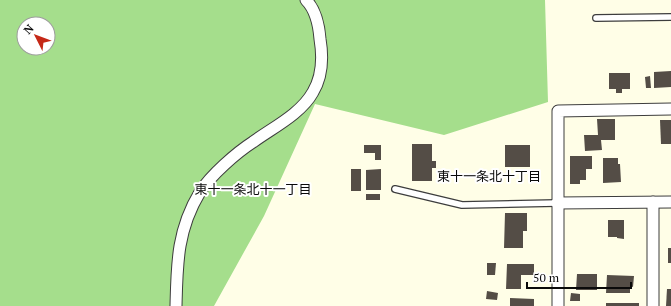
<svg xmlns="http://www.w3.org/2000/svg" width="671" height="306" font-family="'PT Serif','Noto Sans JP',serif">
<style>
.forest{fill:#a5de8c;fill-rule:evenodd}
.building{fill:#544d46}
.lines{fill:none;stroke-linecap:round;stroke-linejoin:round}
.lane-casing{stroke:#3d3d3d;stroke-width:8}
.street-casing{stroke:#3d3d3d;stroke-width:13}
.lane{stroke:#fff;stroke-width:5.5}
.street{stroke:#fff;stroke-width:11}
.labels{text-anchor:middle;stroke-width:4;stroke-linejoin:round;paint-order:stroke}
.neighbourhood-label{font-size:13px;fill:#0a0a0a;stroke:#fff}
</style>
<rect width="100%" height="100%" fill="#fffee7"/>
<path class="forest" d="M 0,0 L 545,0 L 548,102 L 444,135 L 315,104 L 264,216 L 214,306 L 0,306 ZM 24,24 L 48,24 L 48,48 L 24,48 Z"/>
<g class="building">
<path d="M 671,71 L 671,87 L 654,88 L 654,72 Z"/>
<path d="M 609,73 L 630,73 L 630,89 L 622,89 L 622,93 L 616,93 L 616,89 L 609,89 Z"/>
<path d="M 650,76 L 651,88 L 646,88 L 645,77 Z"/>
<path d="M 597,119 L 615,119 L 615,140 L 601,140 L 602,150 L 585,151 L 584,135 L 598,135 Z"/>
<path d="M 660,120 L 671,120 L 671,144 L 661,144 Z"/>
<path d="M 412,144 L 432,144 L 432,161 L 436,161 L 436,168 L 432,168 L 432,181 L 412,181 Z"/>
<path d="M 364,145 L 381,145 L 381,160 L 375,160 L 375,153 L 364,153 Z"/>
<rect x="505" y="145" width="25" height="22"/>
<path d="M 570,156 L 592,156 L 592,169 L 586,169 L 586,180 L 580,180 L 580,184 L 570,184 Z"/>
<path d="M 603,158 L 618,158 L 618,164 L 620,164 L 621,182 L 603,183 Z"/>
<rect x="351" y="169" width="10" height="22"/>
<path d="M 381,169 L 381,190 L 366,190 L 366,170 Z"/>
<rect x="366" y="194" width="14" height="6"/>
<path d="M 505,213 L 527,213 L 527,231 L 523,231 L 523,248 L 504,248 Z"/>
<path d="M 608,220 L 624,220 L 624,239 L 617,238 L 617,237 L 608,237 Z"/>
<rect x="668" y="248" width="3" height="15"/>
<path d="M 487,263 L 496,263 L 495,275 L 487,275 Z"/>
<path d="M 507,264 L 534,264 L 534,275 L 521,275 L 521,289 L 506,289 Z"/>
<path d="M 577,274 L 597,274 L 597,290 L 576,290 Z"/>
<path d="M 607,275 L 634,276 L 633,287 L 630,286 L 630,293 L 606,293 Z"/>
<path d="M 667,289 L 671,289 L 671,306 L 666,306 Z"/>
<path d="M 487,291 L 498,293 L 497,300 L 486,299 Z"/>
<path d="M 571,293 L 580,294 L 580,301 L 570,301 Z"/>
<path d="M 510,298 L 534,299 L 534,306 L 510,306 Z"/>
<rect x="606" y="303" width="33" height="3"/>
</g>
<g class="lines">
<g class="lane-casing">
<g id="lane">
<path d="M 596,18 L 671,17"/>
<path d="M 395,189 L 462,205 L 557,203"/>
</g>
</g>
<g class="street-casing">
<g id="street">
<path d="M 653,202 L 653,306"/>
<path d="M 557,203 L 671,202"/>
<path d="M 176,306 C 177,264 177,230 200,192 C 211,175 236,153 253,142 C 272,128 301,114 313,92 C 322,77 323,57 320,39 C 319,26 316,10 306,0"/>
<path d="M 558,306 L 558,111 L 671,109"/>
</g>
</g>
<use href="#lane" class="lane"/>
<use href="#street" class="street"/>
</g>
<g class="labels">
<g class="neighbourhood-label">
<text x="489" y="181">東十一条北十丁目</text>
<text x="253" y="194">東十一条北十一丁目</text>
</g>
</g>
<g transform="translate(36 36) rotate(312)"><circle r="19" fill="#ffffff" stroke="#9d9d9d"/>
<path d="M0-3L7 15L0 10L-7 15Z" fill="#c52817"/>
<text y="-6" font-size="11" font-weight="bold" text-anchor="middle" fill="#0a0a0a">N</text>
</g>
<path d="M527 282v6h104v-6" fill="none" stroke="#0a0a0a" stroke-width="2"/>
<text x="533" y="282" font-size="12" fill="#0a0a0a" stroke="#ffffff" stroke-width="3" paint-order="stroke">50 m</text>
</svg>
